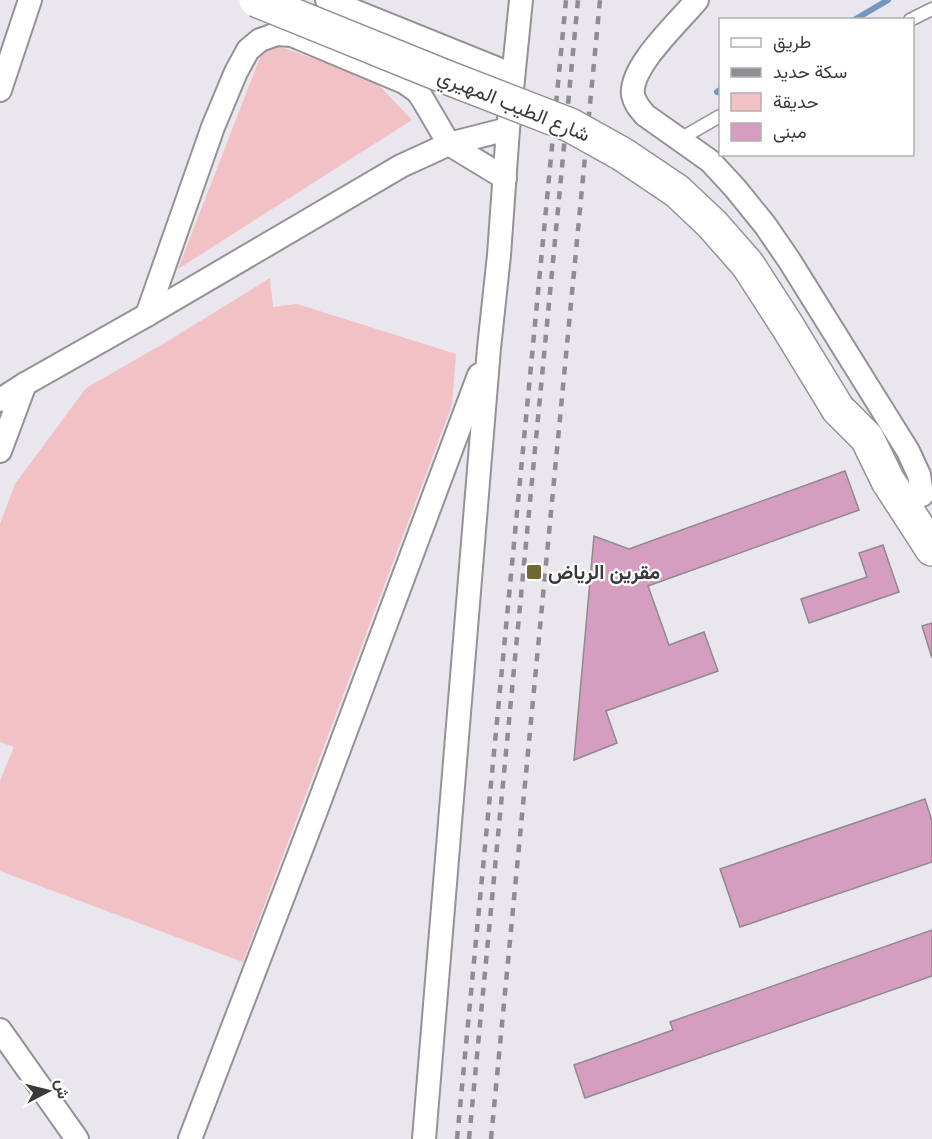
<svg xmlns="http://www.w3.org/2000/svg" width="932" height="1139" font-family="'Noto Serif',Vazirmatn,serif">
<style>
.green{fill:#f1c1c6}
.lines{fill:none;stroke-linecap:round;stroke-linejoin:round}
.stream{stroke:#7197c3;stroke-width:6}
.building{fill:#d59ec0;stroke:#90898d;stroke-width:1.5}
.lane-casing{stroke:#959197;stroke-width:15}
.street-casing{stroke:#959197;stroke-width:26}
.secondary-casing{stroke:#959197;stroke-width:36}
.lane{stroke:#fff;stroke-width:12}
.street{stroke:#fff;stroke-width:22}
.secondary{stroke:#fff;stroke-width:33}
.rail{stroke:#8f8d91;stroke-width:4.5;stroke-dasharray:8 8;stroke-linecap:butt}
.secondary-bridge-casing{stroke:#959197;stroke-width:36;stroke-linecap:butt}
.secondary-bridge{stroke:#fff;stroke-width:33}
.poi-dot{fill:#706733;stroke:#fff;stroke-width:2}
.labels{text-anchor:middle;stroke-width:4.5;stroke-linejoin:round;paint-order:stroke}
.street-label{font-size:20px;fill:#3a393b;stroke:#fff}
.poi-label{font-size:20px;font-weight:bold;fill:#3a393b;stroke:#fff;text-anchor:start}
</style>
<rect width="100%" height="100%" fill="#eae6ed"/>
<g class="green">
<path d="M 266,42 L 373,79 L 412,120 L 178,269 Z"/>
<path d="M 270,278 L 273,307 L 297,304 L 456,354 L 452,405 L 243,962 L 0,871 L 0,781 L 14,747 L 0,742 L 0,524 L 15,484 L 86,388 L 168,341 Z"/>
</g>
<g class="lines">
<g class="stream">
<path d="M 854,20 L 888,0"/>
<path d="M 717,92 L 720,90"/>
</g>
</g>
<g class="building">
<path d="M 845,471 L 859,510 L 648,586 L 669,645 L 704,632 L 718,671 L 606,711 L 617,743 L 574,760 L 594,536 L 629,549 Z"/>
<path d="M 883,545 L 899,592 L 809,623 L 801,599 L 867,577 L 859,553 Z"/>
<path d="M 932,623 L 932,658 L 922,626 Z"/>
<path d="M 925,799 L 932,821 L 932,862 L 740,927 L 720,869 Z"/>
<path d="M 932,930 L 932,976 L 585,1098 L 574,1065 L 673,1030 L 670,1022 Z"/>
</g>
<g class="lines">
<g class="lane-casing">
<g id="lane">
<path d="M 910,20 L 932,9"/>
<path d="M 680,139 L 720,116"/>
</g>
</g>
<g class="street-casing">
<g id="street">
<path d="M 327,0 L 513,75"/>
<path d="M 697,0 C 679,22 629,67 633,95 C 635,104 640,109 645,115 L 710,161 L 735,188 L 765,225 L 789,260 L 908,451 L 919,475 L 922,495"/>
<path d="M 0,90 L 30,0"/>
<path d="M 147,315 L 213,127 L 236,72 L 248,50 L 260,40 L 277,34 L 292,35 L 404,82 L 417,91 L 422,98 L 449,144 L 505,178"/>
<path d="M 0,400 L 25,384 L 147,315 L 401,166 L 449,144 L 508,129"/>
<path d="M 0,451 L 25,384"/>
<path d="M 0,1030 L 77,1139"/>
<path d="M 190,1139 L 317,808 L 479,375"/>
<path d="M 424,1139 L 489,348 L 499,255 L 508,129 L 521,0"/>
</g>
</g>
<g class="secondary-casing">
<path id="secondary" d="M 838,409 L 867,438 L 888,481 L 932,549"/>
</g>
<use href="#lane" class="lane"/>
<use href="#street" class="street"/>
<use href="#secondary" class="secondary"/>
<g class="rail">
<path d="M 457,1139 L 566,0"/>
<path d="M 469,1139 L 578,0"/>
<path d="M 491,1139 L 600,0"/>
</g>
<g class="secondary-bridge-casing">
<path id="secondary-bridge" d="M 256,0 L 446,77 L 570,125 L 622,154 L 677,191 L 712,224 L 748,265 L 788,327 L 838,409"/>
</g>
<use href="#secondary-bridge" class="secondary-bridge"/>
</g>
<rect class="poi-dot" x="526" y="564" width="16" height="16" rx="3"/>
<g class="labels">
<g class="street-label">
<text transform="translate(514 105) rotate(22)" y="7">شارع الطيب المهيري</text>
</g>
<g class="poi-label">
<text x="548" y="579">مقرين الرياض</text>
</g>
</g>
<rect x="719" y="18" width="195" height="138" fill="#ffffff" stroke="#b0b0b1" stroke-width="1.5"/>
<rect x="731" y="38" width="30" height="9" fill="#ffffff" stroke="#b0b0b1" stroke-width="1.5"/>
<text x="773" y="48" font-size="18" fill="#3a393b">طريق</text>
<rect x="731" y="68" width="30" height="9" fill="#8f8d91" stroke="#b0b0b1" stroke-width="1.5"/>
<text x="773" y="78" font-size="18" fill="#3a393b">سكة حديد</text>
<rect x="731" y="93" width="30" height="18" fill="#f1c1c6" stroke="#b0b0b1" stroke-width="1.5"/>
<text x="773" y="108" font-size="18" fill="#3a393b">حديقة</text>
<rect x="731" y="123" width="30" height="18" fill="#d59ec0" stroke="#b0b0b1" stroke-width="1.5"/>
<text x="773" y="138" font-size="18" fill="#3a393b">مبنى</text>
<g transform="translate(48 1091) rotate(83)" stroke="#ffffff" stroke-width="4.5" paint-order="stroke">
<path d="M0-4.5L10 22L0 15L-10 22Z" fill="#3a393b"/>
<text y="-9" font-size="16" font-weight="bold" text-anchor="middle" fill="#3a393b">ش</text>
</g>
</svg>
